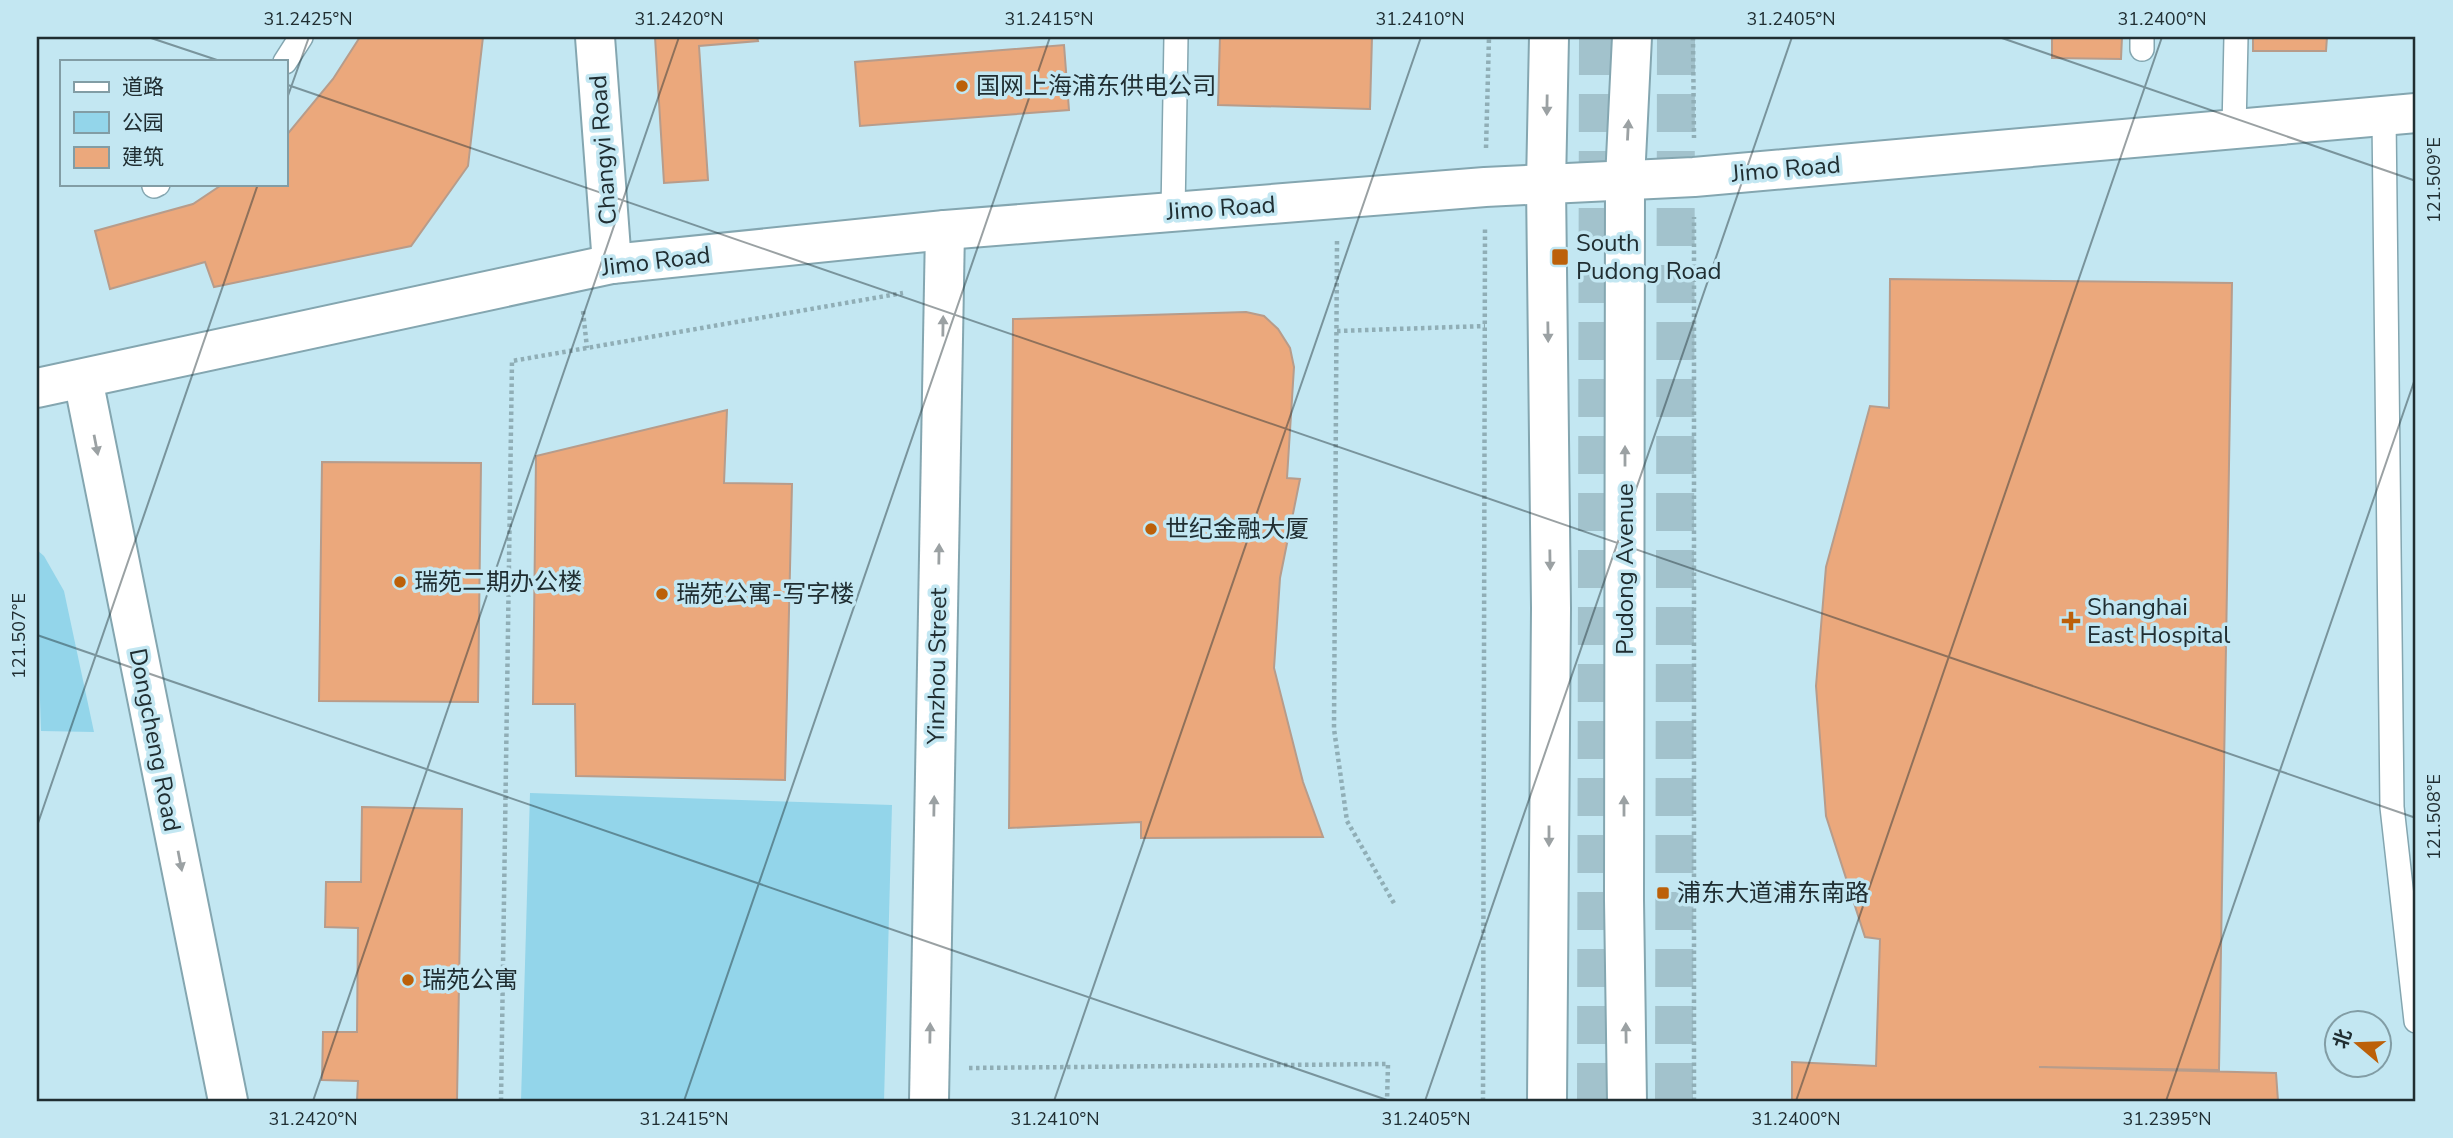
<svg xmlns="http://www.w3.org/2000/svg" width="2453" height="1138" font-family="'Nunito Sans','Noto Sans SC',sans-serif">
<style>
.green{fill:#93d5ea}
.building{fill:#eba87c;stroke:#b79c8b;stroke-width:2}
.lines{fill:none;stroke-linecap:round;stroke-linejoin:round}
.primary-tunnel{stroke:#a2c2cc;stroke-width:38;stroke-dasharray:38 19;stroke-linecap:butt}
.service-casing{stroke:#84a6b0;stroke-width:26}
.minor-casing{stroke:#84a6b0;stroke-width:42}
.primary-casing{stroke:#84a6b0;stroke-width:42}
.path{stroke:#90aeb6;stroke-width:4.5;stroke-dasharray:3.5 3.5;stroke-linecap:butt}
.service{stroke:#fff;stroke-width:23}
.minor{stroke:#fff;stroke-width:38}
.primary{stroke:#fff;stroke-width:38}
.oneway{fill:#9ba1a3}
.ticks{fill:none;stroke:#202e32;stroke-width:2;stroke-opacity:0.45}
.poi-dot{fill:#bc6009;stroke:#c3e7f2;stroke-width:2.5}
.labels{text-anchor:middle;stroke-width:7;stroke-linejoin:round;paint-order:stroke}
.poi-label{font-size:24px;fill:#202e32;stroke:#c3e7f2;text-anchor:start}
.street-label{font-size:24px;fill:#202e32;stroke:#c3e7f2}
.neatline{fill:none;stroke:#202e32;stroke-width:2.5}
.ticks-label{font-size:18px;text-anchor:middle;fill:#202e32}
</style>
<rect width="100%" height="100%" fill="#c3e7f2"/>
<g class="green">
<path d="M 37,550 L 44,556 L 64,591 L 94,732 L 41,731 L 39,669 L 37,659 Z"/>
<path d="M 530,793 L 892,805 L 884,1101 L 521,1101 Z"/>
</g>
<g class="building">
<path d="M 360,37 L 483,37 L 468,166 L 411,246 L 214,287 L 205,262 L 110,289 L 95,231 L 193,204 L 223,184 L 285,184 L 285,137 L 333,79 Z"/>
<path d="M 655,37 L 757,37 L 758,41 L 699,46 L 708,180 L 664,183 Z"/>
<path d="M 1220,37 L 1372,37 L 1370,109 L 1218,105 Z"/>
<path d="M 2052,37 L 2122,37 L 2121,59 L 2052,58 Z"/>
<path d="M 2253,37 L 2327,37 L 2326,51 L 2253,51 Z"/>
<path d="M 1064,45 L 1069,110 L 860,126 L 855,62 Z"/>
<path d="M 1890,279 L 2232,283 L 2219,1070 L 2039,1067 L 2276,1073 L 2278,1101 L 1792,1101 L 1792,1062 L 1876,1066 L 1880,939 L 1865,937 L 1826,816 L 1816,686 L 1826,567 L 1870,406 L 1889,408 Z"/>
<path d="M 1246,312 L 1264,316 L 1278,329 L 1290,348 L 1294,367 L 1287,478 L 1300,479 L 1280,578 L 1274,668 L 1303,782 L 1323,837 L 1141,838 L 1141,822 L 1009,828 L 1013,319 Z"/>
<path d="M 727,410 L 724,483 L 792,484 L 785,780 L 576,776 L 575,704 L 533,704 L 536,456 Z"/>
<path d="M 322,462 L 481,463 L 478,702 L 319,701 Z"/>
<path d="M 362,807 L 462,809 L 457,1101 L 357,1101 L 358,1081 L 322,1080 L 323,1032 L 357,1032 L 358,928 L 325,927 L 326,882 L 361,882 Z"/>
</g>
<g class="lines">
<g class="primary-tunnel">
<path d="M 1596,1101 L 1598,37"/>
<path d="M 1674,1101 L 1676,37"/>
</g>
<g class="service-casing">
<g id="service">
<path d="M 2142,49 L 2142,37"/>
<path d="M 285,62 L 301,37"/>
<path d="M 2384,117 L 2392,807 L 2416,1021"/>
<path d="M 2234,129 L 2236,37"/>
<path d="M 154,186 L 158,184"/>
<path d="M 1173,212 L 1176,37"/>
</g>
</g>
<g class="minor-casing">
<g id="minor">
<path d="M 595,37 L 612,264"/>
<path d="M 83,379 L 228,1101"/>
<path d="M 37,388 L 612,264 L 945,230 L 1485,187 L 1694,177 L 2416,113"/>
<path d="M 929,1101 L 945,230"/>
</g>
</g>
<g class="primary-casing">
<g id="primary">
<path d="M 1547,1101 L 1551,608 L 1546,184 L 1549,37"/>
<path d="M 1627,1101 L 1624,900 L 1625,179 L 1632,37"/>
</g>
</g>
<g class="path">
<path d="M 1693,37 L 1694,138"/>
<path d="M 1486,148 L 1489,37"/>
<path d="M 1337,241 L 1334,729 L 1347,821 L 1395,905"/>
<path d="M 583,311 L 587,348"/>
<path d="M 1337,331 L 1485,326"/>
<path d="M 969,1068 L 1388,1064 L 1387,1101"/>
<path d="M 501,1101 L 512,361 L 903,293"/>
<path d="M 1483,1101 L 1485,227"/>
<path d="M 1694,1101 L 1694,217"/>
</g>
<use href="#service" class="service"/>
<use href="#minor" class="minor"/>
<use href="#primary" class="primary"/>
</g>
<defs><path id="oneway-solid" d="M-6-.8H1V-3.2L6.5 0L1 3.2V.8H-6Z" transform="scale(1.75)"/></defs>
<g class="oneway">
<use href="#oneway-solid" transform="translate(1547 105) rotate(91)"/>
<use href="#oneway-solid" transform="translate(1628 130) rotate(-87)"/>
<use href="#oneway-solid" transform="translate(943 326) rotate(-89)"/>
<use href="#oneway-solid" transform="translate(1548 332) rotate(89)"/>
<use href="#oneway-solid" transform="translate(96 445) rotate(79)"/>
<use href="#oneway-solid" transform="translate(1625 456) rotate(-90)"/>
<use href="#oneway-solid" transform="translate(939 554) rotate(-89)"/>
<use href="#oneway-solid" transform="translate(1550 560) rotate(89)"/>
<use href="#oneway-solid" transform="translate(934 806) rotate(-89)"/>
<use href="#oneway-solid" transform="translate(1624 806) rotate(-90)"/>
<use href="#oneway-solid" transform="translate(1549 836) rotate(90)"/>
<use href="#oneway-solid" transform="translate(180 861) rotate(79)"/>
<use href="#oneway-solid" transform="translate(930 1033) rotate(-89)"/>
<use href="#oneway-solid" transform="translate(1626 1033) rotate(-91)"/>
</g>
<path class="ticks" d="M 148,37 L 220,61M 1999,37 L 2416,181M 285,84 L 2416,818M 285,104 L 309,37M 37,635 L 1390,1101M 37,826 L 258,184M 313,1101 L 679,37M 684,1101 L 1050,37M 1054,1101 L 1421,37M 1425,1101 L 1792,37M 1796,1101 L 2162,37M 2166,1101 L 2416,376"/>
<g class="poi-dot">
<circle cx="962" cy="86" r="7"/>
<rect x="1551" y="248" width="18" height="18" rx="3.5"/>
<circle cx="1151" cy="529" r="7"/>
<circle cx="400" cy="582" r="7"/>
<circle cx="662" cy="594" r="7"/>
<path d="M2067.5 610.5h7v7h7v7h-7v7h-7v-7h-7v-7h7z"/>
<rect x="1656" y="886" width="14" height="14" rx="3.5"/>
<circle cx="408" cy="980" r="7"/>
</g>
<g class="labels">
<g class="poi-label">
<text x="976" y="94">国网上海浦东供电公司</text>
<text x="1576" y="251">South<tspan x="1576" dy="28">Pudong Road</tspan></text>
<text x="1165" y="537">世纪金融大厦</text>
<text x="414" y="590">瑞苑二期办公楼</text>
<text x="676" y="602">瑞苑公寓-写字楼</text>
<text x="2087" y="615">Shanghai<tspan x="2087" dy="28">East Hospital</tspan></text>
<text x="1677" y="901">浦东大道浦东南路</text>
<text x="422" y="988">瑞苑公寓</text>
</g>
<g class="street-label">
<text transform="translate(603 150) rotate(-94)" y="8">Changyi Road</text>
<text transform="translate(1786 169) rotate(-5)" y="8">Jimo Road</text>
<text transform="translate(1221 208) rotate(-4)" y="8">Jimo Road</text>
<text transform="translate(656 261) rotate(-7)" y="8">Jimo Road</text>
<text transform="translate(1625 569) rotate(-90)" y="8">Pudong Avenue</text>
<text transform="translate(937 666) rotate(-89)" y="8">Yinzhou Street</text>
<text transform="translate(155 740) rotate(79)" y="8">Dongcheng Road</text>
</g>
</g>
<rect width="2453" height="1138" fill="none" stroke="#c3e7f2" stroke-width="77"/>
<rect x="60" y="60" width="228" height="126" fill="#c3e7f2" stroke="#829da5" stroke-width="2"/>
<rect x="74" y="82" width="35" height="10" fill="#ffffff" stroke="#829da5" stroke-width="2"/>
<text x="122" y="94" font-size="21" fill="#202e32">道路</text>
<rect x="74" y="112" width="35" height="21" fill="#93d5ea" stroke="#829da5" stroke-width="2"/>
<text x="122" y="130" font-size="21" fill="#202e32">公园</text>
<rect x="74" y="147" width="35" height="21" fill="#eba87c" stroke="#829da5" stroke-width="2"/>
<text x="122" y="164" font-size="21" fill="#202e32">建筑</text>
<g transform="translate(2358 1044) rotate(289)"><circle r="33" fill="#c3e7f2" stroke="#829da5" stroke-width="2"/>
<path d="M0-5L12 26L0 18L-12 26Z" fill="#bc6009"/>
<text y="-10" font-size="19" font-weight="bold" text-anchor="middle" fill="#202e32">北</text>
</g>
<rect x="38" y="38" width="2376" height="1062" class="neatline"/>
<g class="ticks-label">
<text x="308" y="25">31.2425°N</text>
<text x="679" y="25">31.2420°N</text>
<text x="1049" y="25">31.2415°N</text>
<text x="1420" y="25">31.2410°N</text>
<text x="1791" y="25">31.2405°N</text>
<text x="2162" y="25">31.2400°N</text>
<text transform="translate(2434 180) rotate(-90)" y="6">121.509°E</text>
<text transform="translate(19 636) rotate(-90)" y="6">121.507°E</text>
<text transform="translate(2434 817) rotate(-90)" y="6">121.508°E</text>
<text x="313" y="1125">31.2420°N</text>
<text x="684" y="1125">31.2415°N</text>
<text x="1055" y="1125">31.2410°N</text>
<text x="1426" y="1125">31.2405°N</text>
<text x="1796" y="1125">31.2400°N</text>
<text x="2167" y="1125">31.2395°N</text>
</g>
</svg>
